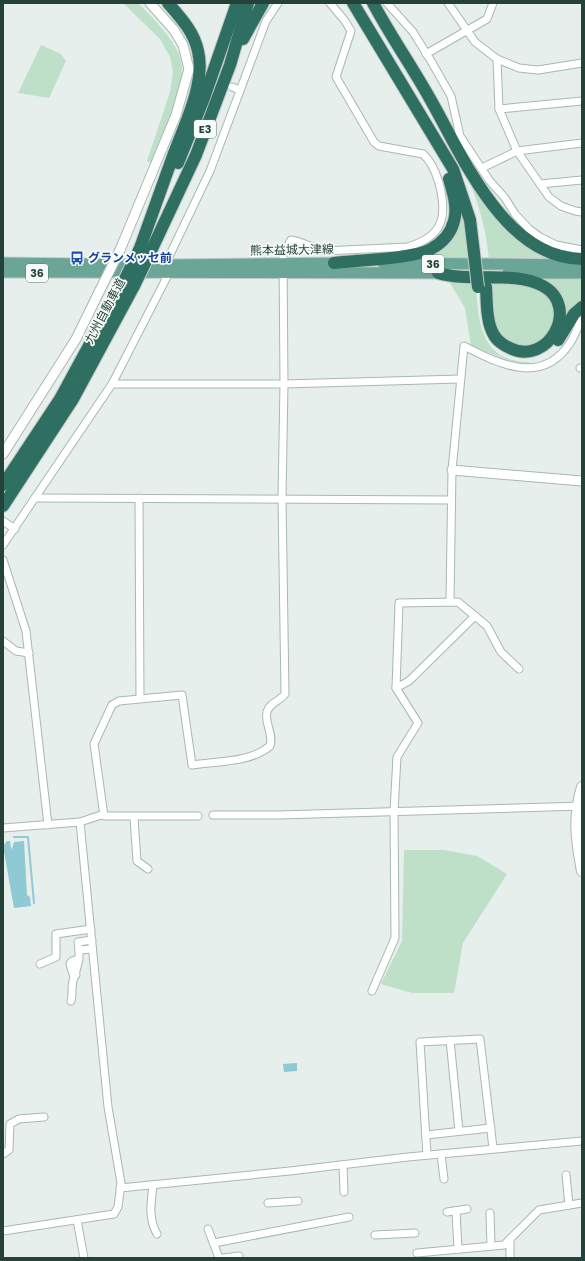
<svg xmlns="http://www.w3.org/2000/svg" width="585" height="1261" font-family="Poppins,'Noto Sans JP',sans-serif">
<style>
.green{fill:#bfe0c8}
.water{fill:#8ec9d4}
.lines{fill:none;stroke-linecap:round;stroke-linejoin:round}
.stream{stroke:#8ec9d4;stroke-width:2}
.minor-casing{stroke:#a8b8b2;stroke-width:9}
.tertiary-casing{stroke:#a8b8b2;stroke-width:11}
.secondary-casing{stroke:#a4bbb3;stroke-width:12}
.primary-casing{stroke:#c2cac8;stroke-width:13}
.motorway-casing{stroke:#c2cac8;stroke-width:14}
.minor{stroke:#fff;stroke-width:7}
.tertiary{stroke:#fff;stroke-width:9}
.secondary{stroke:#fff;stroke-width:10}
.primary{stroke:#6aa596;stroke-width:11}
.motorway{stroke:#2f6f62;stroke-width:12}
.tertiary-bridge-casing{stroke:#a8b8b2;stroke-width:11;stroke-linecap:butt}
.motorway-bridge-casing{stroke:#c2cac8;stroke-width:14;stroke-linecap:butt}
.tertiary-bridge{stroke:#fff;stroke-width:9}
.motorway-bridge{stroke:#2f6f62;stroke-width:12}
.labels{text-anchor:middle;stroke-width:3.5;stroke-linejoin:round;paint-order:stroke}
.shield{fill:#f7fbf9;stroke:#637a73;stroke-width:1}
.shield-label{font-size:11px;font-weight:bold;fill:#24423a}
.street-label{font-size:12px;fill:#24423a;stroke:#f7fbf9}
.transit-label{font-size:12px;font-weight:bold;fill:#164399;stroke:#f7fbf9;text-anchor:start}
</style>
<rect width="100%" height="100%" fill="#e6efeb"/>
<g class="green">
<path d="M 123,3 L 138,3 C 153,18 181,45 182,67 C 183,95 161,138 151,163 L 147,161 L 170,92 L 173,72 L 170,57 L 160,39 Z"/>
<path d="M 41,45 L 61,54 L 66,61 L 49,98 L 18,93 Z"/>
<path d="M 461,161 L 501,218 L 567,262 L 489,262 C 487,226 475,193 461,161 Z"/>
<path d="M 462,199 L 475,262 L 404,261 L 433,251 Z"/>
<path d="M 538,278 L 582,278 L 582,303 L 559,335 L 563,316 Z"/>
<path d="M 450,283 L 476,283 C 478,322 480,361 529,362 L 529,364 L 513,362 L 471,346 L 465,308 Z"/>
<path d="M 490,283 C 505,283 522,281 536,288 C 550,295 560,315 552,330 C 542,348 513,352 500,334 C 491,320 492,299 490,283 Z"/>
<path d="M 404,850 L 444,850 L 477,856 L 507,874 L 463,943 L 454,993 L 412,993 L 381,984 L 402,941 Z"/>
</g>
<g class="water">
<path d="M 7,841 L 10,841 L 11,848 L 12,849 L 14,842 L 24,841 L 27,895 L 30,897 L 31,906 L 14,908 L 3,846 Z"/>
<path d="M 297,1063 L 297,1071 L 284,1072 L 283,1064 Z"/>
</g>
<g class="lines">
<path class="stream" d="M 14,837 L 28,837 L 34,903"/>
<g class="minor-casing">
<g id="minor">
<path d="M 387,3 L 413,32 L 431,61 L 451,96 L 460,136 L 489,180 L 505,198 L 515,214 L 529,229 L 540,237 L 556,245 L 582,250"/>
<path d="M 448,3 L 475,42 L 497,59 L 499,109 L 517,151 L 549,197 L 561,206 L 575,211 L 582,212"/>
<path d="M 426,54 L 487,19 L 493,3"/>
<path d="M 497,59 L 519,68 L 538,70 L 582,63"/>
<path d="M 232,87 L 240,90"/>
<path d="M 499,109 L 582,101"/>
<path d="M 482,168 L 517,151 L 582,143"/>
<path d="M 540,184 L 582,180"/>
<path d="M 165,265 L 210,171 L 266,21 L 278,3"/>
<path d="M 580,368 L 582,368"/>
<path d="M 112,384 L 284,384 L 460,379"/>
<path d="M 35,498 L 450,500"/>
<path d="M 139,498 L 140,698"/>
<path d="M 3,521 L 15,529"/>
<path d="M 3,545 L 112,384 L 169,273"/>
<path d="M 3,560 L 26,631 L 48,825"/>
<path d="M 450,602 L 452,470 L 464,346 C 499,364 542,386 570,343 C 575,336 578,326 582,318"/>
<path d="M 3,641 L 16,651 L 29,653"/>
<path d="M 396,688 L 409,681 L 475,616"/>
<path d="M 213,815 L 278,815 L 582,806"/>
<path d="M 198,816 L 104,816 L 94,744 L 112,705 L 119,701 L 182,695 L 192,765 C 216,761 250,763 270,746 C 274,734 264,723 267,712 C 269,703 280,701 285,694 L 282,498 L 284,384 L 283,254 L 291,240 C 304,242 313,249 325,251 L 407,247 C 443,237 448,217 439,183 C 436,173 431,161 423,154 L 379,146 L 374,142 L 336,77 L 351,31 L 345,21 L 330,3"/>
<path d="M 134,818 L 137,861 L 148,869"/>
<path d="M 3,828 L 80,822 L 104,814"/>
<path d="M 92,940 L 78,942 L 79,950 L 92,949"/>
<path d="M 40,964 L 56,957 L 56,934 L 91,929"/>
<path d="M 76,975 L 73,974 L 70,964 L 72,961 L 79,959"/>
<path d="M 372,991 L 395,938 L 394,811 L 397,757 L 418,723 L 396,688 L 399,603 L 458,602 L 487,626 L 501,652 L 519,669"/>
<path d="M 71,1001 C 73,994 71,988 73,981 C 76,970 80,962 79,950"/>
<path d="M 450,1040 L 459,1131"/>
<path d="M 426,1135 L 491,1128"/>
<path d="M 3,1154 L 9,1150 L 10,1124 L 19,1119 L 44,1117"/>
<path d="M 441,1154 L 444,1179"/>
<path d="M 427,1155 L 420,1042 L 480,1039 L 493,1148"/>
<path d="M 343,1165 L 344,1192"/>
<path d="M 566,1175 L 569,1205"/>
<path d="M 153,1185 C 151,1203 148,1218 157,1234"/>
<path d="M 120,1188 L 290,1171 L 408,1157 L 582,1141"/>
<path d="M 268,1203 L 298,1201"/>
<path d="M 456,1211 L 458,1249"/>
<path d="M 447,1212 L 467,1209"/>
<path d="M 490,1213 L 491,1246"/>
<path d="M 77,1220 L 84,1258"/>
<path d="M 208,1229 L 219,1258"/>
<path d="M 3,1231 L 114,1214 L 118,1207 L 121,1183 L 108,1107 L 80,822"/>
<path d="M 375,1235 L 415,1233"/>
<path d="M 214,1243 L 349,1217"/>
<path d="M 417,1253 L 504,1245 L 510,1239"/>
<path d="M 223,1258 L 239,1256 L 239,1258"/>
<path d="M 510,1258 L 510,1239 L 539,1210 L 582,1203"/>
</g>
</g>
<g class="tertiary-casing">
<g id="tertiary">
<path d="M 120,250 L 176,115 L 189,69 L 183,45 L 174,30 L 150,3"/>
<path d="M 3,454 L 76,339 L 100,290"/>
<path d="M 452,470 L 582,481"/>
</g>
</g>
<g class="secondary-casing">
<path id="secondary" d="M 582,787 C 573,817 576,840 582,871"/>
</g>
<g class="primary-casing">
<g id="primary">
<path d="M 3,263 L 165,265 L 343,263"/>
<path d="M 383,263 L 582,265"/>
<path d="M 3,272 L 446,273"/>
<path d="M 508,273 L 582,273"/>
</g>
</g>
<g class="motorway-casing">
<g id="motorway">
<path d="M 353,3 L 453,169 L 470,220 L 474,253"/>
<path d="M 373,3 C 390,35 411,65 429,97 C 462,154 503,258 582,259"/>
<path d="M 243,39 L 263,3"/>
<path d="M 178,163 L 204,98 L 237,3"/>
<path d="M 140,248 C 151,217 162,187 173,156 C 184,126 206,83 198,51 C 194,32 181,18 168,3"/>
<path d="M 151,251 L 196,155 L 230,65 L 248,3"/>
<path d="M 334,263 C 357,260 413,259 431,249 C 442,243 451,233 454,221 C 458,208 453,192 449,179"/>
<path d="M 438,273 C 471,283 513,270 543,286 C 581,307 548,367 510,348 C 505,346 497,341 494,335 C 486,322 487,302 486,287"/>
<path d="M 558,340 L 574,314 L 582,307"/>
<path d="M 3,485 L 60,399 L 123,283"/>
<path d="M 3,506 L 73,399 L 134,286"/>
</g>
</g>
<use href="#minor" class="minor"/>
<use href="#tertiary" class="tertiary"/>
<use href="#secondary" class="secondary"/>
<use href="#primary" class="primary"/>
<use href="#motorway" class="motorway"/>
<g class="tertiary-bridge-casing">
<path id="tertiary-bridge" d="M 100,290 L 120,250"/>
</g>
<g class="motorway-bridge-casing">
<g id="motorway-bridge">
<path d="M 474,253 L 478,287"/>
<path d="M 123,283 L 140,248"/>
<path d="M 134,286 L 151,251"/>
</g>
</g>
<use href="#tertiary-bridge" class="tertiary-bridge"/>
<use href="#motorway-bridge" class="motorway-bridge"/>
</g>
<defs>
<g id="bus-bare" transform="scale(1.08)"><path d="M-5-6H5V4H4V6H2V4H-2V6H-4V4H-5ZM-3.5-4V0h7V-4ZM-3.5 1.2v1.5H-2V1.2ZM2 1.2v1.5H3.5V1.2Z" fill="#1a4fb4" stroke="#f7fbf9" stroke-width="2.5" paint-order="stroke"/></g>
</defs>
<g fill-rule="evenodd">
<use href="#bus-bare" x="77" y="258"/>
</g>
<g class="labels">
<g class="shield">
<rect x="194" y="120" width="22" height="18" rx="3"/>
<rect x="422" y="255" width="22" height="18" rx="3"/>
<rect x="26" y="264" width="22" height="18" rx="3"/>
</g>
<g class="shield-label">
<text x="205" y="133">E3</text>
<text x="433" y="268">36</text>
<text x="37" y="277">36</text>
</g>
<g class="street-label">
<text transform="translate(292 250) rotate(-1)" y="4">熊本益城大津線</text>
<text transform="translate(105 311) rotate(-62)" y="4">九州自動車道</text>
</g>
<g class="transit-label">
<text x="88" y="262">グランメッセ前</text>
</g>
</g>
<rect width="585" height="1261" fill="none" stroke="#24423a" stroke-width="8"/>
</svg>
